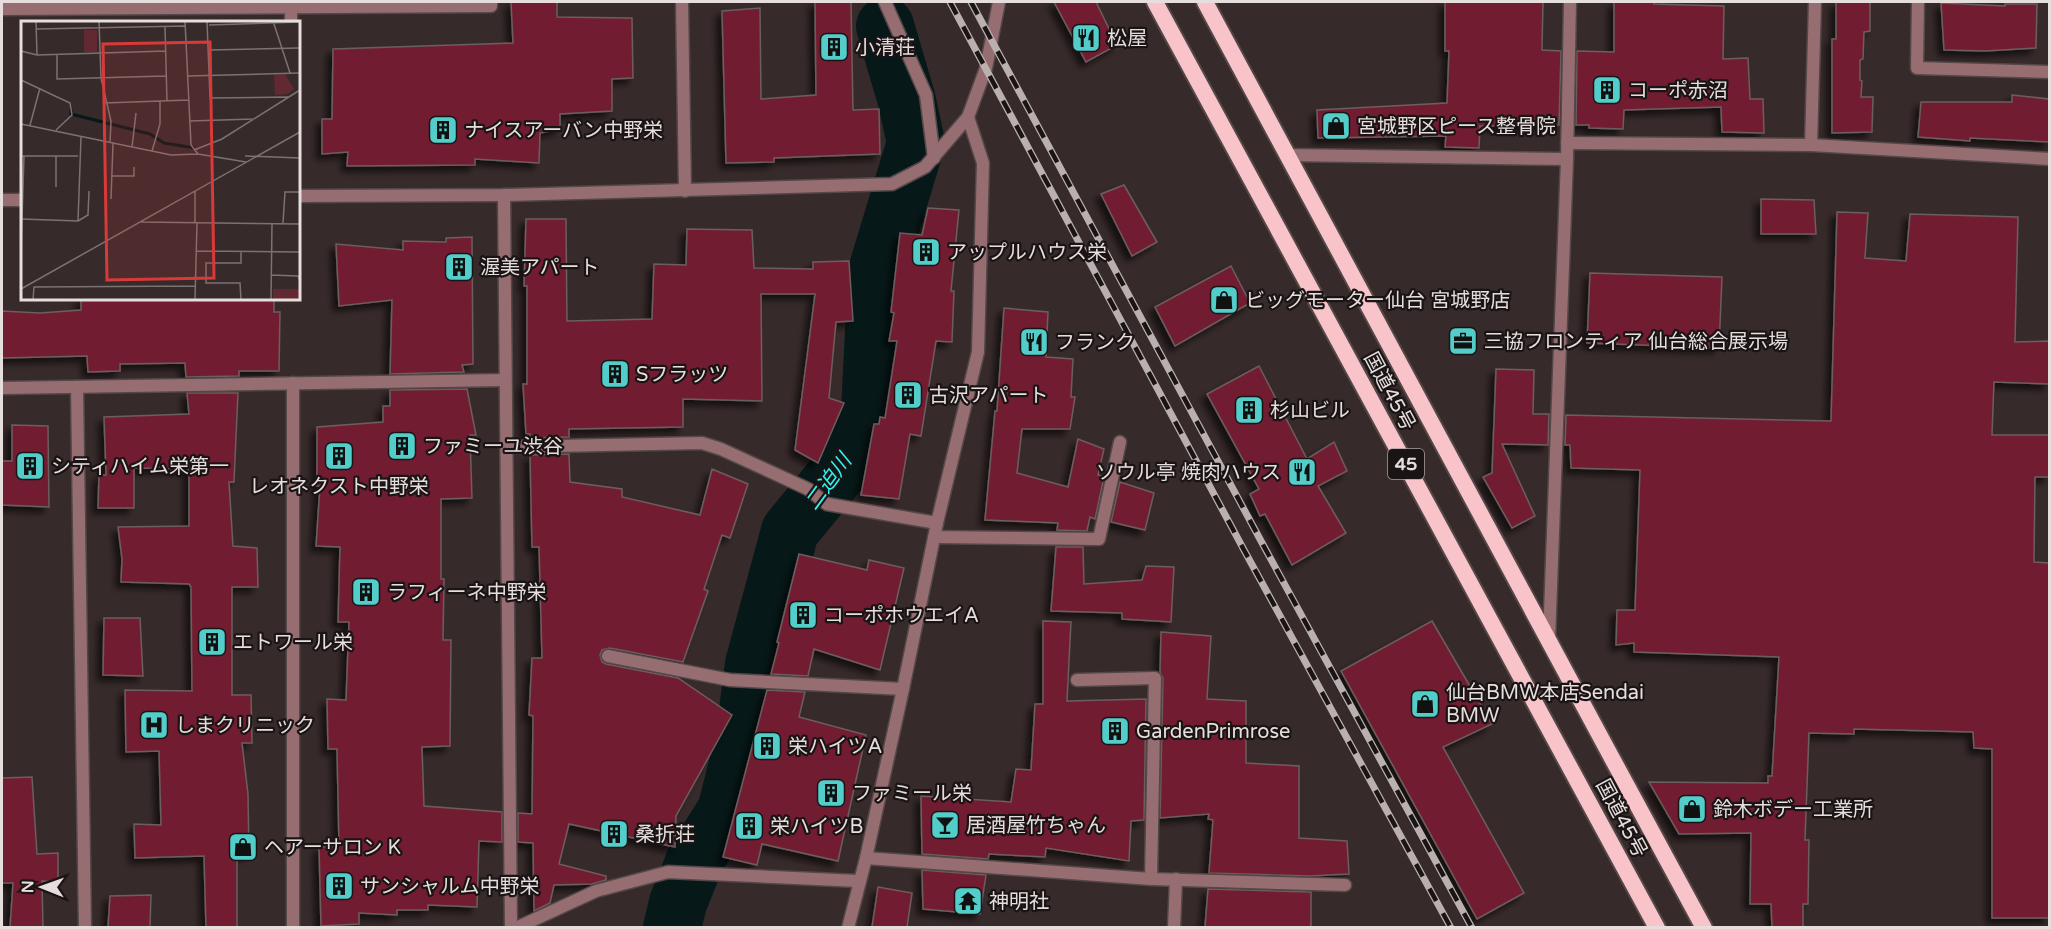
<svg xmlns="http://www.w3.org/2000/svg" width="2051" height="929" font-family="'Varela Round','Noto Sans JP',sans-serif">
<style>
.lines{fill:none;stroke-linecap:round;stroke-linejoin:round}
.river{stroke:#071818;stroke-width:58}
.building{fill:#721f30;stroke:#6c5d5e;stroke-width:1.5;filter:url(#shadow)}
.service-casing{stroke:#534747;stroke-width:15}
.minor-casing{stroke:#534747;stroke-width:15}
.tertiary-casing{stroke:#534747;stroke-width:15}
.trunk-casing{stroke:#534747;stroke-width:20}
.service{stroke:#966d71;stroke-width:12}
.minor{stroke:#966d71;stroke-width:12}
.tertiary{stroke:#966d71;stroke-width:12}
.trunk{stroke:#f8c4ca;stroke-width:16}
.rail-casing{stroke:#bab0b0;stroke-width:7}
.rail{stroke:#1a1415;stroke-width:4.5;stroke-dasharray:14;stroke-linecap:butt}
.labels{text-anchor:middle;stroke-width:4.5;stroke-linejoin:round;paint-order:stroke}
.shield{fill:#1a1415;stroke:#a9a1a1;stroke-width:1.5}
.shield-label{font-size:18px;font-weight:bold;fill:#e6dddd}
.poi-label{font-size:20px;fill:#e6dddd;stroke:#1a1415;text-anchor:start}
.street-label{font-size:20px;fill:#e6dddd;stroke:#1a1415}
.water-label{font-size:21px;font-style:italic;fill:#2cf6f1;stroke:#1a1415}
.inset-river{fill:none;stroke:#071818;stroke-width:3}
.inset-road{fill:none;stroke:#7d7272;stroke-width:1.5}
.view{fill:#d83a3a;fill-opacity:0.15;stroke:#d83a3a;stroke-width:3}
.inset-edge{fill:none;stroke:#e6dddd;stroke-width:3}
</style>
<defs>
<filter id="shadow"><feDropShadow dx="-5.5" dy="5.5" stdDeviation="3" flood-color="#0009"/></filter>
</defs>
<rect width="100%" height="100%" fill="#372a2b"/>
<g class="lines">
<path class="river" d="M 672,928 L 678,903 L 695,860 L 726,811 L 744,741 L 754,664 L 790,531 L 844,465 L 870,412 L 877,271 L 916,143 L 907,101 L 885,26"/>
</g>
<g class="building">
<path d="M 511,2 L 557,2 L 557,17 L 632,18 L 633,78 L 612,79 L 612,111 L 560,114 L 560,129 L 540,133 L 539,163 L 475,159 L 475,165 L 347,166 L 348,152 L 322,154 L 322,119 L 332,119 L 333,49 L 513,43 Z"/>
<path d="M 815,2 L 851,2 L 853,110 L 879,109 L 880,154 L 774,158 L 774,162 L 726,163 L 722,11 L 760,8 L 761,99 L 816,95 Z"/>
<path d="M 1054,2 L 1096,2 L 1117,45 L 1086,62 Z"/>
<path d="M 1445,2 L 1543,2 L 1542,50 L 1561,51 L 1559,125 L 1480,126 L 1479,148 L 1445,147 L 1446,136 L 1318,138 L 1317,110 L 1447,103 L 1449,51 L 1445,51 Z"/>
<path d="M 1614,2 L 1654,2 L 1654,4 L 1724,6 L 1723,59 L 1748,58 L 1750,99 L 1763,99 L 1764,133 L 1722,132 L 1721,107 L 1624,110 L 1623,129 L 1589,128 L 1589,125 L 1576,125 L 1577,51 L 1614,52 Z"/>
<path d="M 1836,2 L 1870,2 L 1870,31 L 1864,32 L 1863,59 L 1860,60 L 1860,80 L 1862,81 L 1861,97 L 1873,97 L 1872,132 L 1832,133 L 1832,39 L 1836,39 Z"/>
<path d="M 1941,3 L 2005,6 L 2005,4 L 2037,4 L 2036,48 L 1985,51 L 1944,50 Z"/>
<path d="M 2012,95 L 2049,99 L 2049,142 L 1970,138 L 1970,141 L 1918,137 L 1921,102 L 2012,102 Z"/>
<path d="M 1124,185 L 1157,242 L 1132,256 L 1101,194 Z"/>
<path d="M 1761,199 L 1814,200 L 1816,234 L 1761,234 Z"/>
<path d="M 928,208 L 959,210 L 951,291 L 954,291 L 952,342 L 936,341 L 921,436 L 910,434 L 899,499 L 861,495 L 874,424 L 879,424 L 880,417 L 885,418 L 897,341 L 889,341 L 894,313 L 891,312 L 900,233 L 922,235 Z"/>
<path d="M 1837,212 L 1868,213 L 1865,258 L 1906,261 L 1910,214 L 2018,217 L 2015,342 L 2049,341 L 2049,384 L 1994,382 L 1992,435 L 2049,435 L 2049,477 L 2035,477 L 2034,562 L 2049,563 L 2049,918 L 1992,918 L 1992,749 L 1974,748 L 1973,732 L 1854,729 L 1854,734 L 1809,733 L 1805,840 L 1809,840 L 1808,904 L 1803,904 L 1803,927 L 1772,927 L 1771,904 L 1750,904 L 1751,833 L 1679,834 L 1649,782 L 1768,783 L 1768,776 L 1772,776 L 1779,657 L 1634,652 L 1634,643 L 1616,645 L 1617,610 L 1635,610 L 1640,470 L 1571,468 L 1570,445 L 1565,445 L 1566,415 L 1831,421 Z"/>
<path d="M 526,219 L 566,219 L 567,321 L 652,319 L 654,264 L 686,265 L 687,229 L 752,230 L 754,268 L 813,269 L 813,262 L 849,261 L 853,321 L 836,322 L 829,398 L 844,403 L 818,463 L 795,450 L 815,294 L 761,294 L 762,401 L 683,399 L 683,427 L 569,429 L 569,437 L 530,438 L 530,434 L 526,434 L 523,384 L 527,384 L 527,286 L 524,286 Z"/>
<path d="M 472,237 L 473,364 L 462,365 L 464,372 L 390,374 L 392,300 L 339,306 L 336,244 L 403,250 L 403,241 L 446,242 L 446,238 Z"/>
<path d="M 1231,266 L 1250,303 L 1175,346 L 1155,307 Z"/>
<path d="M 1590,273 L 1722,277 L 1719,348 L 1587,343 Z"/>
<path d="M 81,298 L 274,298 L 274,312 L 280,312 L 279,371 L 239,371 L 239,376 L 186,377 L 185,363 L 120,364 L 120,371 L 88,372 L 87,356 L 2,358 L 2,311 L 40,313 L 81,310 Z"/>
<path d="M 1004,308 L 1048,312 L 1046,357 L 1073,359 L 1071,397 L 1075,397 L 1070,429 L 1022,429 L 1017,473 L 1068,487 L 1078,439 L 1104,449 L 1098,475 L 1104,477 L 1095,519 L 1090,517 L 1087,531 L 1057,530 L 1058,523 L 985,520 L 995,411 L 997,411 Z"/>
<path d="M 1259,366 L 1307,459 L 1334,442 L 1347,471 L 1318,486 L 1346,533 L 1292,565 L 1265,514 L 1260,516 L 1250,494 L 1259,489 L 1207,394 Z"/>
<path d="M 1496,369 L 1534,370 L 1533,414 L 1549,414 L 1548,445 L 1502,444 L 1535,516 L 1512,528 L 1483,477 L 1492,473 Z"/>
<path d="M 467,389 L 476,435 L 470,435 L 472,498 L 441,499 L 441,579 L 444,579 L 443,640 L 451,640 L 450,746 L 422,747 L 424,806 L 502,812 L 502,842 L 479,841 L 477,907 L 428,905 L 428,910 L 397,910 L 397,915 L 359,913 L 359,924 L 321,926 L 319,847 L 339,846 L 337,749 L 328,749 L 327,699 L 346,700 L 349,622 L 338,622 L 340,547 L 316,546 L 320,486 L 317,486 L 317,427 L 383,422 L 383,406 L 390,406 L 390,390 Z"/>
<path d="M 187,393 L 238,393 L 234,482 L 229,482 L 233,546 L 257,548 L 258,587 L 232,587 L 232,695 L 251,695 L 252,743 L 242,743 L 248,794 L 249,854 L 237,855 L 237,927 L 206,927 L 204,856 L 135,858 L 134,824 L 161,825 L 159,751 L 126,752 L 125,690 L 192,691 L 191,587 L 189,584 L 121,582 L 122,559 L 118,527 L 189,526 L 189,469 L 134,468 L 134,508 L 98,508 L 99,475 L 106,475 L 104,417 L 189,414 Z"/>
<path d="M 12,425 L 48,426 L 49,507 L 2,505 L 2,461 L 12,461 Z"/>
<path d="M 569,454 L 570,482 L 622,489 L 622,497 L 700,515 L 712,469 L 748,484 L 730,538 L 722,535 L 704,589 L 708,591 L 683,662 L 610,648 L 602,650 L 600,655 L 602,662 L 606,664 L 678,678 L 732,715 L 676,816 L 675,847 L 569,824 L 559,864 L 606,876 L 606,880 L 592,884 L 554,885 L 550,903 L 534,911 L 533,843 L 518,842 L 518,813 L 532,814 L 533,716 L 529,715 L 532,658 L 542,658 L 539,547 L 532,547 L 530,455 Z"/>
<path d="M 1120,482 L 1154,493 L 1145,530 L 1111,522 Z"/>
<path d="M 1056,547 L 1083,547 L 1084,584 L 1142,580 L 1146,566 L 1174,567 L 1171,622 L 1122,619 L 1122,613 L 1051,611 Z"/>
<path d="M 799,554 L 867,570 L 869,560 L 904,568 L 880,670 L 814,649 L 808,676 L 771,674 L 779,643 L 777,642 Z"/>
<path d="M 104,618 L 140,618 L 143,676 L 103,675 Z"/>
<path d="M 1043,621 L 1071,622 L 1067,701 L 1146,699 L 1144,820 L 1131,821 L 1129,861 L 1046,848 L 1045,857 L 989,854 L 988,859 L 922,854 L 921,796 L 1011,802 L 1016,769 L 1031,770 L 1035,704 L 1043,704 Z"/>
<path d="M 1432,621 L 1492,724 L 1443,747 L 1524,893 L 1477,919 L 1341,671 Z"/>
<path d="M 1161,632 L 1211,636 L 1207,699 L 1246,701 L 1246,763 L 1299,766 L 1299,838 L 1347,841 L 1349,874 L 1310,876 L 1209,873 L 1213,820 L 1208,819 L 1209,814 L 1160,818 L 1163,678 L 1160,672 Z"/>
<path d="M 767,690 L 805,692 L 799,717 L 866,735 L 838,861 L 762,844 L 757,865 L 723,857 Z"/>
<path d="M 32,777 L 37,854 L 58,853 L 58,882 L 42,881 L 43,927 L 10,927 L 13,883 L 2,883 L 2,778 Z"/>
<path d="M 922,870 L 986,875 L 980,914 L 923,909 Z"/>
<path d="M 878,887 L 912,893 L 907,927 L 872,927 Z"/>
<path d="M 1208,889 L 1311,892 L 1311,927 L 1205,927 Z"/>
<path d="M 151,895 L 150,927 L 108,927 L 110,896 Z"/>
</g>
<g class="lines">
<g class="service-casing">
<path id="service" d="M 934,537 L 1099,539 L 1120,442"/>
</g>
<g class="minor-casing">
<g id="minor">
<path d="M 291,2 L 291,22"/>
<path d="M 682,2 L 685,191"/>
<path d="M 885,2 L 926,95 L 934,158"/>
<path d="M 1918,2 L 1917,68 L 2050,72"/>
<path d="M 2,9 L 491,6 L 491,2"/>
<path d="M 1567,143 L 1811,145 L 2050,159"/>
<path d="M 1811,145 L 1815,2"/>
<path d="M 1289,155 L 1567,159"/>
<path d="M 504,195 L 511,928"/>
<path d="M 77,387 L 85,928"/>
<path d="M 2,388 L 505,380"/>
<path d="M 507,447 L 702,443 L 721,449 L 808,489 L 827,504 L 937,523"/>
<path d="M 1549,640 L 1567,159 L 1570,2"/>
<path d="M 608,656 L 730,680 L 903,689"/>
<path d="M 1077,680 L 1155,678 L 1151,879"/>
<path d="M 866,858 L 1151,879 L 1345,885"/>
<path d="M 293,928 L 293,383"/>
<path d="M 516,928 L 596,891 L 668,872 L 858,881"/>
<path d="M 1174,928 L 1176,879"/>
</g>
</g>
<g class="tertiary-casing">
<g id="tertiary">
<path d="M 298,196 L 504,195 L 892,184 L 925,167 L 968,117"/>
<path d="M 2,200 L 22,200"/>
<path d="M 848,928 L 866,858 L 903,689 L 937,523 L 978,352 L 983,163 L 968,117 L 986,68 L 999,2"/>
</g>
</g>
<g class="trunk-casing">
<g id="trunk">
<path d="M 1155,2 L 1657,928"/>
<path d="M 1205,2 C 1373,309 1536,620 1704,928"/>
</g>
</g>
<use href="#service" class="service"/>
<use href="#minor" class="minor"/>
<use href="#tertiary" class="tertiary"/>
<use href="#trunk" class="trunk"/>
<g class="rail-casing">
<g id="rail">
<path d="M 950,2 L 1244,550 L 1451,928"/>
<path d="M 971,2 L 1261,541 L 1472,928"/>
</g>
</g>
<use href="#rail" class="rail"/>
</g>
<defs>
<g id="restaurant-square" transform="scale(1.5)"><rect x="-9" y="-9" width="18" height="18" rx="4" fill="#53cdc9" stroke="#1a1415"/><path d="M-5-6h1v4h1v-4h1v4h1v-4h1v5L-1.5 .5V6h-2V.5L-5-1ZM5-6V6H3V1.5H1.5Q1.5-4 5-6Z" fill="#111"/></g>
<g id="building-square" transform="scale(1.5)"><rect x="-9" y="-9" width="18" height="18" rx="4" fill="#53cdc9" stroke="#1a1415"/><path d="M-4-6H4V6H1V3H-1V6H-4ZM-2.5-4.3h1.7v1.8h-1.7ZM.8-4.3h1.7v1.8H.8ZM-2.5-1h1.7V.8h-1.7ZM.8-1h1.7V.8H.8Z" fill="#111"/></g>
<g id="shop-square" transform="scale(1.5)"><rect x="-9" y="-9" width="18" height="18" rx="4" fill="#53cdc9" stroke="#1a1415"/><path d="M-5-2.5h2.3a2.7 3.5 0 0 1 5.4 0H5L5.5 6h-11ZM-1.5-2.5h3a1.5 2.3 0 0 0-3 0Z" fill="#111"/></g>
<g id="office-square" transform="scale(1.5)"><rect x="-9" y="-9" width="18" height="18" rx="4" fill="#53cdc9" stroke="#1a1415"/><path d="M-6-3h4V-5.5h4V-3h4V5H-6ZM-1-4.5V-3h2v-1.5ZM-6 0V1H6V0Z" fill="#111"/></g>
<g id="hospital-square" transform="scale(1.5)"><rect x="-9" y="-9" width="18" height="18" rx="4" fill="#53cdc9" stroke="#1a1415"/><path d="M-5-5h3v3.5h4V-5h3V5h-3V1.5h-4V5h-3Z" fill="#111"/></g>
<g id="bar-square" transform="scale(1.5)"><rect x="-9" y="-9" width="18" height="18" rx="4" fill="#53cdc9" stroke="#1a1415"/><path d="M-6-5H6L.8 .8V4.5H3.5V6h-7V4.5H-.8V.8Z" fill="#111"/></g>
<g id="temple-square" transform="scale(1.5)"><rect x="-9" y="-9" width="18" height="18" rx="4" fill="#53cdc9" stroke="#1a1415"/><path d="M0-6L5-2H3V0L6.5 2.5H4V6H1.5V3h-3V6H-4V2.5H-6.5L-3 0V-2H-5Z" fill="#111"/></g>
</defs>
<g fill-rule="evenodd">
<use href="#restaurant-square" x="1086" y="38"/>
<use href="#building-square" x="834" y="47"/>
<use href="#building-square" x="1607" y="90"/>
<use href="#shop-square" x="1336" y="126"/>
<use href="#building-square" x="443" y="130"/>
<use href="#building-square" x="926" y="252"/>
<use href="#building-square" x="459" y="267"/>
<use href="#shop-square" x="1224" y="300"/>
<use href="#office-square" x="1463" y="341"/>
<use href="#restaurant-square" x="1034" y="342"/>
<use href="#building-square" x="615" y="374"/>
<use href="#building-square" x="908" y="395"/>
<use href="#building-square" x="1249" y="410"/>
<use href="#building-square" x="402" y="446"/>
<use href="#building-square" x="339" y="456"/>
<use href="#building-square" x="30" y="466"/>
<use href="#restaurant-square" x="1302" y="472"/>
<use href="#building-square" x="366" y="592"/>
<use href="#building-square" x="803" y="615"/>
<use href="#building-square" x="212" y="642"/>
<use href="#shop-square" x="1425" y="704"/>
<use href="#hospital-square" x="154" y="725"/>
<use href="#building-square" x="1115" y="731"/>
<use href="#building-square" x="767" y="746"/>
<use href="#building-square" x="831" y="793"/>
<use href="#shop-square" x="1692" y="809"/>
<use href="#bar-square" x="945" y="825"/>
<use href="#building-square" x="749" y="826"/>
<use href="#building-square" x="614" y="834"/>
<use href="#shop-square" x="243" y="847"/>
<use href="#building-square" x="339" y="886"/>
<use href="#temple-square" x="968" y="901"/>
</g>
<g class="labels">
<rect class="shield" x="1388" y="449" width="36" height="30" rx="4.5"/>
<g class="shield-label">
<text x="1406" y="470">45</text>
</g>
<g class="poi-label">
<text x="1107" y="45">松屋</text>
<text x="855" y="54">小清荘</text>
<text x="1628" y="97">コーポ赤沼</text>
<text x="1357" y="133">宮城野区ピース整骨院</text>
<text x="464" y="137">ナイスアーバン中野栄</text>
<text x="947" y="259">アップルハウス栄</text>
<text x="480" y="274">渥美アパート</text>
<text x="1245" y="307">ビッグモーター仙台 宮城野店</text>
<text x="1484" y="348">三協フロンティア 仙台総合展示場</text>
<text x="1055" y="349">フランク</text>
<text x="636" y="381">Sフラッツ</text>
<text x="929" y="402">古沢アパート</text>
<text x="1270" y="417">杉山ビル</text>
<text x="423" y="453">ファミーユ渋谷</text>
<text x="51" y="473">シティハイム栄第一</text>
<text x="1281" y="479" text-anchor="end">ソウル亭 焼肉ハウス</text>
<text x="339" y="493" text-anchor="middle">レオネクスト中野栄</text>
<text x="387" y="599">ラフィーネ中野栄</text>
<text x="824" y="622">コーポホウエイA</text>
<text x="233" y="649">エトワール栄</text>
<text x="1446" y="699">仙台BMW本店Sendai<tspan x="1446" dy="23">BMW</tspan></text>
<text x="175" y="732">しまクリニック</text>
<text x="1136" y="738">GardenPrimrose</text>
<text x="788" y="753">栄ハイツA</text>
<text x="852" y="800">ファミール栄</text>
<text x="1713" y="816">鈴木ボデー工業所</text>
<text x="966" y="832">居酒屋竹ちゃん</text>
<text x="770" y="833">栄ハイツB</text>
<text x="635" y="841">桑折荘</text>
<text x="264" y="854">ヘアーサロン K</text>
<text x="360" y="893">サンシャルム中野栄</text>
<text x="989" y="908">神明社</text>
</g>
<g class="street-label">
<text transform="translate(1390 391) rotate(62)" y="7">国道45号</text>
<text transform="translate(1622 818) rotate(62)" y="7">国道45号</text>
</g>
<g class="water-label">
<text transform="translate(828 482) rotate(-54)" y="7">二迫川</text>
</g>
</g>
<g transform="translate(21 21)">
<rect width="279" height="279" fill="#372a2b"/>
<path d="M 63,9 L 76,9 L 76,31 L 63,31 ZM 264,53 L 273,68 L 266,73 L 254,74 L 253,54 ZM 252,268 L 279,268 L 279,279 L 252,279 Z" fill="#632932"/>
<path class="inset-river" d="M 50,88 L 50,93 L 129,113 L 143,122 L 174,127"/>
<path class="inset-road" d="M 15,0 L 16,34M 78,0 L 80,57 L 90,100 L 89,122M 164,0 L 170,124 L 177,133M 186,0 L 189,77 L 267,76M 252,0 L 269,52M 188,4 L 279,1M 144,6 L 146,80M 15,8 L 165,5M 188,29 L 279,27M 0,30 L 16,34 L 145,30M 36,33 L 36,58 L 145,55M 167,55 L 279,52M 0,59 L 49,82 L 51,94 L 35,109M 83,82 L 168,79M 168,100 L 233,98M 0,103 L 150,134 L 177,133 L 225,141M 9,104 L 19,67M 111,126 L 115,92M 173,129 L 201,118 L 279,69M 131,130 L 139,103 L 139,80M 1,135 L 57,135M 35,135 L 35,166M 224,135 L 279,137M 90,155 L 113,155 L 113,146M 174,170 L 174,202M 90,178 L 92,122M 0,198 L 57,200 L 60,116M 57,200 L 67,194 L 68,170M 120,201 L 279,203M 262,202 L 264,171 L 279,171M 0,230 L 3,135M 176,230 L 279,231M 250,254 L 277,255 L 279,260M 0,268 L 279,111M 12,279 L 13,266 L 174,265M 174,279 L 176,202M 220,279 L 219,262 L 185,262 L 185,242 L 220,242 L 220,231M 250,279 L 251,202"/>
<path class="view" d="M 189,21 L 193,257 L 86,259 L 82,23 Z"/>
<rect width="279" height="279" class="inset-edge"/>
</g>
<rect width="2051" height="929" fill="none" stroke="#e6dddd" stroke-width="6"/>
<g transform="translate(42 887) rotate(271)" stroke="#1a1415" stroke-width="4.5" paint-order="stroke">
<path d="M0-4.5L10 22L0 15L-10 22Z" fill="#e6dddd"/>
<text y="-9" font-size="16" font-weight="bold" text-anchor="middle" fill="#e6dddd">N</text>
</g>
</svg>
